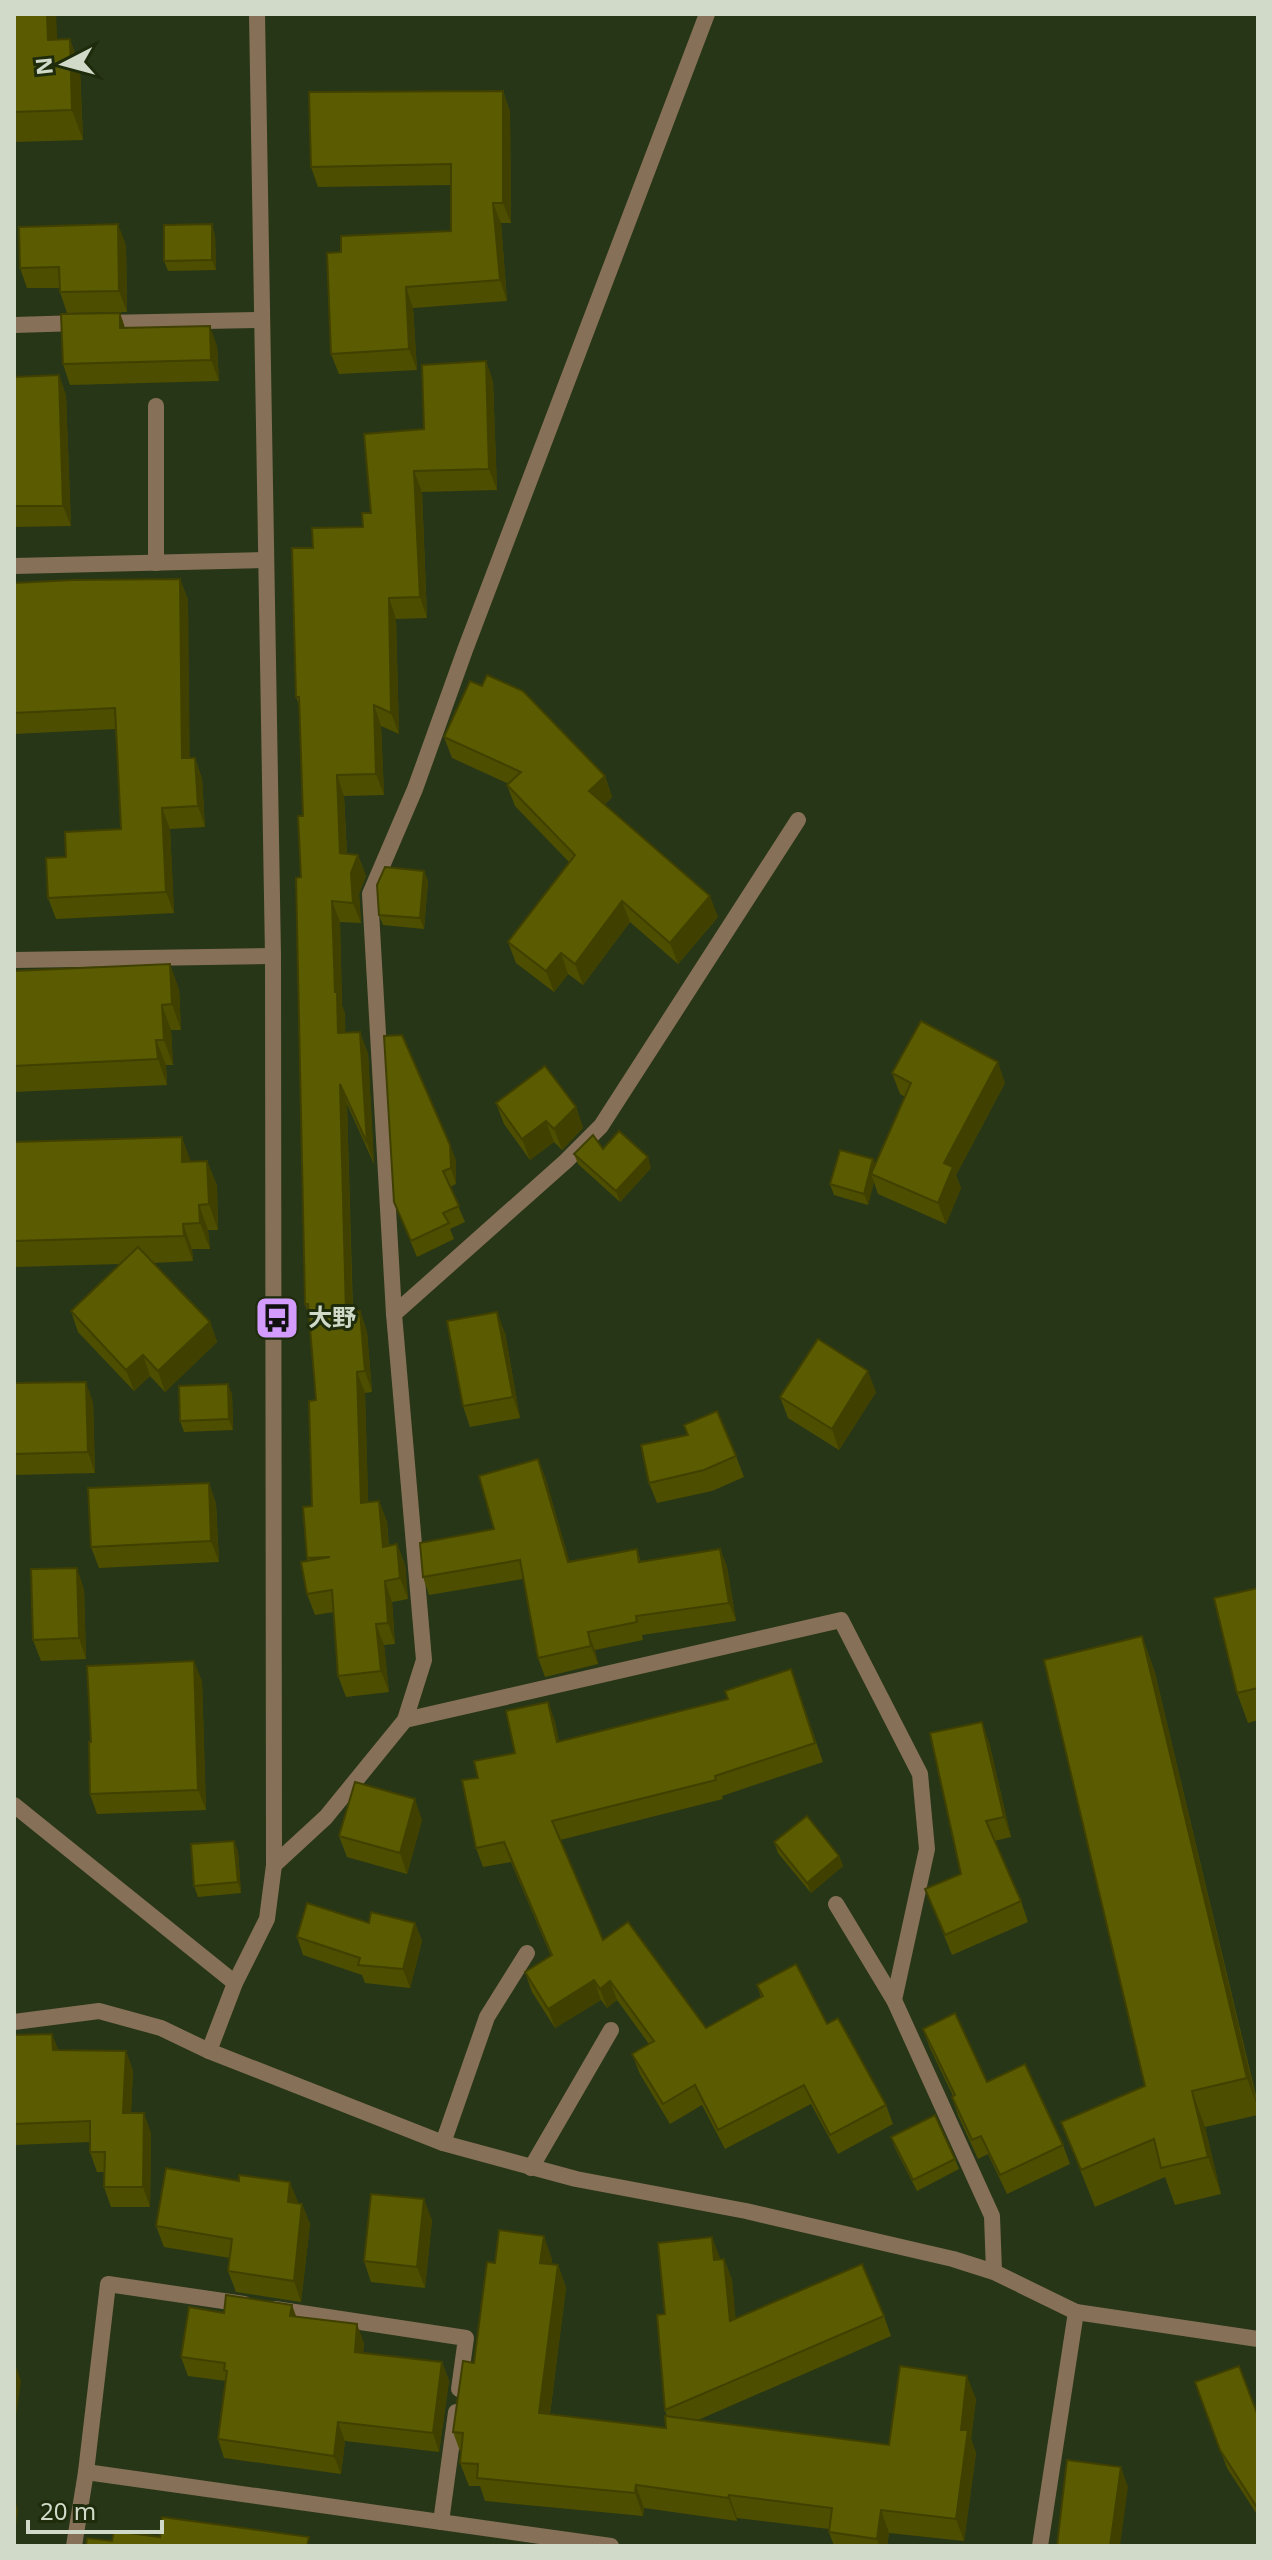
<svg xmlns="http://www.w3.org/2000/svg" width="1272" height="2560" font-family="'Noto Sans','Noto Sans JP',sans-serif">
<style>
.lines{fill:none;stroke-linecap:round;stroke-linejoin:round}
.lane{stroke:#867058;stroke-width:16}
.street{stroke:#867058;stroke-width:16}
.wall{fill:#4e4e01}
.shaded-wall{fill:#404001}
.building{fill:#5b5b01;stroke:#404001;stroke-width:2}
.labels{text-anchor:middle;stroke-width:6;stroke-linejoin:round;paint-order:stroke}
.poi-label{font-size:24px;font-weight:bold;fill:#d1dac8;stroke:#1e2c0c;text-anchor:start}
</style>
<rect width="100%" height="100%" fill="#273617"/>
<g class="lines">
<g class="lane">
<path d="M 103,323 L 261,320"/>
<path d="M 14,325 L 80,323"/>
<path d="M 156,563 L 156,406"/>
<path d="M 14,566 L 266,560"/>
<path d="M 14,960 L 273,956"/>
<path d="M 394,1314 L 370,894 L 415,789 L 465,650 L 707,14"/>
<path d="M 405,1720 L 841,1620 L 920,1774 L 927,1849 L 894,2000"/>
<path d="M 836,1904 L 894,2000 L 992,2216 L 994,2272"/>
<path d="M 443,2143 L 487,2017 L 527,1953"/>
<path d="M 531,2168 L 611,2030"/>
</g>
<g class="street">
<path d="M 14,1805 L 235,1983"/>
<path d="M 274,1865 L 326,1817 L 405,1720 L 424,1660 L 394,1314 L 566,1161 L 601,1126 L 798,820"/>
<path d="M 14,2022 L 99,2011 L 161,2028 L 209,2051 L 443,2143 L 576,2179 L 746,2211 L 953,2259 L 994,2272 L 1076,2312 L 1258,2339"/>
<path d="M 209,2051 L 235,1983 L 267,1919 L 274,1865 L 273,956 L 257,14"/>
<path d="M 275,2309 L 466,2338 L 459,2389"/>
<path d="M 86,2472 L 611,2546"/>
<path d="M 441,2522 L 456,2412"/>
<path d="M 74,2546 L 86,2472 L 108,2284 L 244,2304"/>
<path d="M 1040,2546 L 1076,2312"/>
</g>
</g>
<g class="wall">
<path d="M 14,14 L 57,40 L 70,39 L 80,69 L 83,140 L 14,142 Z"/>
<path d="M 503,91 L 510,112 L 511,223 L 501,223 L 507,301 L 413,308 L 417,370 L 339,374 L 331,354 L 341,252 L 451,231 L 451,185 L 318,187 L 311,167 Z"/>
<path d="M 215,235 L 216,270 L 168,271 L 164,261 Z"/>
<path d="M 126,245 L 127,312 L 67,313 L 60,292 L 60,288 L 27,288 L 20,268 Z"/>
<path d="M 120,313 L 125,328 L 217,346 L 219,381 L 70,385 L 63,364 Z"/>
<path d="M 486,361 L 493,382 L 497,490 L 422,492 L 427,618 L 396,619 L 399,734 L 381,726 L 384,795 L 344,796 L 347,854 L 358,855 L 366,876 L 359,894 L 361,923 L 340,922 L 342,1006 L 345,1013 L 345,1032 L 368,1053 L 374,1164 L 347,1104 L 353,1312 L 360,1311 L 367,1332 L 372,1392 L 365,1393 L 368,1502 L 379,1501 L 387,1522 L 389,1546 L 397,1544 L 405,1565 L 408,1599 L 392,1602 L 395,1644 L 384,1645 L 389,1692 L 346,1697 L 338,1676 L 334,1612 L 315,1615 L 307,1594 L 307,1558 L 312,1506 L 316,1400 L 309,1316 L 305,1304 L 301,877 L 303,816 L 299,705 L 296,697 L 313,548 L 363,527 L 424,429 Z"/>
<path d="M 59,375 L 66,396 L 71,526 L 14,527 L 14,377 Z"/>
<path d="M 180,579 L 188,600 L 189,758 L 195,758 L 202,779 L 205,827 L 170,829 L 174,913 L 56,919 L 48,898 L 66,857 L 121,829 L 116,729 L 14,734 L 14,583 Z"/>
<path d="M 444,737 L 605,776 L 612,797 L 605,804 L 718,917 L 678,964 L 630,922 L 583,985 L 568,974 L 554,992 L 516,963 L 508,942 L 569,862 L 515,806 L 507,785 L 509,784 L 452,758 Z"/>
<path d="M 424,871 L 428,881 L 424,929 L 383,925 L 379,915 Z"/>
<path d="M 14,971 L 179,989 L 181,1030 L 171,1030 L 173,1065 L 166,1065 L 167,1085 L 14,1092 Z"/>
<path d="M 892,1073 L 1005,1083 L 956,1175 L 961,1188 L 946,1224 L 878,1194 L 874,1182 L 868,1205 L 834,1195 L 830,1184 L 873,1159 L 875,1164 L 905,1097 L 900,1094 Z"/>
<path d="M 496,1103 L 576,1107 L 583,1128 L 562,1150 L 554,1142 L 530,1160 L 504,1124 Z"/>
<path d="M 14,1142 L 191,1161 L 207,1161 L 217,1186 L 218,1230 L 208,1230 L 210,1249 L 192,1249 L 193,1261 L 153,1263 L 210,1322 L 217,1342 L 165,1392 L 150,1376 L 134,1391 L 78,1332 L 71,1311 L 120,1264 L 14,1267 Z"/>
<path d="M 450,1145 L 456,1161 L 456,1184 L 450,1187 L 465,1222 L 450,1229 L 454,1239 L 417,1257 L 394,1202 Z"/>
<path d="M 603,1149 L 651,1168 L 620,1202 L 578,1164 L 574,1154 Z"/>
<path d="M 505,1333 L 520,1418 L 470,1427 L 463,1406 Z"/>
<path d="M 14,1383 L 93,1402 L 95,1473 L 14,1475 Z"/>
<path d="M 876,1392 L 839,1450 L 788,1418 L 780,1397 Z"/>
<path d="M 232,1394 L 233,1430 L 184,1432 L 180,1421 Z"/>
<path d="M 688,1435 L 736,1456 L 744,1477 L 712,1491 L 657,1503 L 649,1483 Z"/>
<path d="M 538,1459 L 545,1477 L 569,1561 L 637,1549 L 641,1562 L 720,1549 L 727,1567 L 736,1621 L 642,1635 L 643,1640 L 595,1650 L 598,1664 L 545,1677 L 538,1658 L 523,1579 L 429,1595 L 423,1577 L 494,1529 Z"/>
<path d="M 209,1483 L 216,1504 L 219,1562 L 99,1568 L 91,1547 Z"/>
<path d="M 1258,1588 L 1258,1720 L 1248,1723 L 1237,1693 Z"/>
<path d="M 84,1589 L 86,1659 L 41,1661 L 33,1640 Z"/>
<path d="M 1142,1636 L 1155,1673 L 1258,2104 L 1258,2115 L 1205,2127 L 1221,2194 L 1175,2205 L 1165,2177 L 1095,2207 L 1061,2122 L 1145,2086 Z"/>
<path d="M 791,1669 L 823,1762 L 722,1796 L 723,1799 L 560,1840 L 603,1940 L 706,2028 L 761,1997 L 757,1985 L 827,2024 L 886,2105 L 893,2124 L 838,2154 L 811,2104 L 725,2149 L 702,2105 L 670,2124 L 640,2074 L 632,2054 L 649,2044 L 617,2000 L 607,2008 L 601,2000 L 555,2028 L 532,1992 L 525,1972 L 551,1956 L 511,1862 L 483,1867 L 476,1848 L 478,1778 L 515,1753 L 548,1702 L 555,1722 L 559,1742 L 728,1699 Z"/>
<path d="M 202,1681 L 206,1810 L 97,1814 L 90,1794 L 91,1742 Z"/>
<path d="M 989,1742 L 1011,1837 L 994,1841 L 1021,1901 L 1028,1922 L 952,1955 L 925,1889 L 961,1874 Z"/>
<path d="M 422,1820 L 407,1874 L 347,1857 L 339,1836 Z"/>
<path d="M 234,1841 L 238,1852 L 241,1893 L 198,1897 L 194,1886 Z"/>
<path d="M 774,1842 L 839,1856 L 843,1866 L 811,1893 L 778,1853 Z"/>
<path d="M 369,1923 L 415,1923 L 422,1941 L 410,1988 L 365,1983 L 362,1975 L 303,1955 L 297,1937 Z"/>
<path d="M 923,2029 L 1063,2145 L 1070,2164 L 1007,2194 L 988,2154 L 978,2159 L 958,2115 L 952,2097 L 953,2096 L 930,2048 Z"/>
<path d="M 14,2035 L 58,2050 L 126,2051 L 133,2071 L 131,2113 L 151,2133 L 150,2207 L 111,2207 L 104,2187 L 104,2172 L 97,2172 L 90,2152 L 90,2142 L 14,2145 Z"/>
<path d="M 891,2137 L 955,2159 L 959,2169 L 917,2191 L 895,2148 Z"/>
<path d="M 298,2203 L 302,2204 L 310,2224 L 301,2302 L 236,2292 L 228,2271 L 230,2258 L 164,2247 L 156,2226 Z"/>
<path d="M 432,2220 L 425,2288 L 371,2282 L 364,2261 Z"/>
<path d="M 552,2259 L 551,2264 L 558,2265 L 566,2288 L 550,2414 L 666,2428 L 667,2416 L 665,2410 L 665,2314 L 720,2259 L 724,2259 L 732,2280 L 735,2319 L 884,2316 L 891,2336 L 698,2420 L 889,2445 L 976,2399 L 971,2439 L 976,2453 L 964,2541 L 889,2533 L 887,2546 L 834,2546 L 829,2532 L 829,2529 L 737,2518 L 737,2521 L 644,2508 L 643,2516 L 485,2501 L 480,2486 L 469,2486 L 460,2463 L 461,2454 L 453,2432 L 474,2363 L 495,2263 Z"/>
<path d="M 224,2313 L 296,2317 L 364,2343 L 363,2353 L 442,2362 L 449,2381 L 439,2452 L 345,2441 L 341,2474 L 224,2458 L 218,2439 L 226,2381 L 188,2376 L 181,2357 Z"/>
<path d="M 1195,2382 L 1258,2416 L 1258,2516 L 1227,2468 Z"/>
</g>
<g class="shaded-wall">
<path d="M 47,14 L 56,14 L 59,70 L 48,40 Z"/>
<path d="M 70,39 L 80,69 L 83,140 L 72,110 Z"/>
<path d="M 503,91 L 510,112 L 511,223 L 503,203 Z"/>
<path d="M 493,203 L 501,223 L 507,301 L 500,280 Z"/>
<path d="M 118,224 L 126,245 L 127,312 L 119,291 Z"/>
<path d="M 212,224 L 215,235 L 216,270 L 212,260 Z"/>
<path d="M 406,287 L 413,308 L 417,370 L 409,349 Z"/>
<path d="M 120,313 L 127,334 L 120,328 Z"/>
<path d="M 210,326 L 217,346 L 219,381 L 211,360 Z"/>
<path d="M 486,361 L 493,382 L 497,490 L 489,469 Z"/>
<path d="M 59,375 L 66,396 L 71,526 L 63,506 Z"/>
<path d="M 414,471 L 422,492 L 427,618 L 420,597 Z"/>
<path d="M 180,579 L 188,600 L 190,779 L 182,758 Z"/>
<path d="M 389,598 L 396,619 L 399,734 L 391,713 Z"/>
<path d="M 374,705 L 381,726 L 384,795 L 376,774 Z"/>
<path d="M 195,758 L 202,779 L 205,827 L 198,806 Z"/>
<path d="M 337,775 L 344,796 L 348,874 L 340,853 Z"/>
<path d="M 605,776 L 612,797 L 597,812 L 589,791 Z"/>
<path d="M 162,808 L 170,829 L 174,913 L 166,892 Z"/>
<path d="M 358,855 L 366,876 L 359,894 L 361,923 L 353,903 L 351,873 Z"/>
<path d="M 424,871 L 428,881 L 424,929 L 420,918 Z"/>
<path d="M 710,896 L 718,917 L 678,964 L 670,943 Z"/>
<path d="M 332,901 L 340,922 L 342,1006 L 345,1013 L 346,1054 L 338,1033 L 335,992 Z"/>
<path d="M 622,901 L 630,922 L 583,985 L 575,964 Z"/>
<path d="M 561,953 L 568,974 L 554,992 L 546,971 Z"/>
<path d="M 170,964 L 179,989 L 181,1030 L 172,1004 Z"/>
<path d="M 162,1005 L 171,1030 L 173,1065 L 164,1040 Z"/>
<path d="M 360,1032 L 368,1053 L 374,1164 L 367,1143 Z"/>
<path d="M 156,1040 L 166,1065 L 167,1085 L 158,1059 Z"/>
<path d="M 998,1062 L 1005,1083 L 956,1175 L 961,1188 L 946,1224 L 938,1203 L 944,1163 Z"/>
<path d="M 340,1084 L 347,1104 L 353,1333 L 346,1312 Z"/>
<path d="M 576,1107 L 583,1128 L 562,1150 L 554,1129 Z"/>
<path d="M 546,1121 L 554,1142 L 530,1160 L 522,1139 Z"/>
<path d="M 182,1137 L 191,1162 L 182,1162 Z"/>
<path d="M 450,1145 L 456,1161 L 456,1184 L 451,1168 Z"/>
<path d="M 648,1157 L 651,1168 L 620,1202 L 616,1191 Z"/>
<path d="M 873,1159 L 877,1170 L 871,1174 L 874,1182 L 868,1205 L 864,1194 Z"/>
<path d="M 207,1161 L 217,1186 L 218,1230 L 209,1204 Z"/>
<path d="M 199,1205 L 208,1230 L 210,1249 L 200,1223 Z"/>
<path d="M 183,1224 L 192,1249 L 193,1261 L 184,1236 Z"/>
<path d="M 360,1311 L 367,1332 L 372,1392 L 365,1371 Z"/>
<path d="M 497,1312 L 505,1333 L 520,1418 L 513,1397 Z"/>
<path d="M 210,1322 L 217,1342 L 165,1392 L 158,1371 Z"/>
<path d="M 143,1355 L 150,1376 L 134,1391 L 126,1370 Z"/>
<path d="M 868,1371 L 876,1392 L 839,1450 L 832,1429 Z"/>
<path d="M 357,1372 L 365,1393 L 369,1524 L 361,1503 Z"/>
<path d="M 86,1382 L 93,1402 L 95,1473 L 88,1452 Z"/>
<path d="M 228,1384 L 232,1394 L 233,1430 L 229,1419 Z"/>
<path d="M 538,1459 L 545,1477 L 575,1580 L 568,1562 Z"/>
<path d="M 209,1483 L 216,1504 L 219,1562 L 211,1541 Z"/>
<path d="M 379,1501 L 387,1522 L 390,1568 L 383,1547 Z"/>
<path d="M 397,1544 L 405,1565 L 408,1599 L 400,1578 Z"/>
<path d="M 720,1549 L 727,1567 L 736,1621 L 729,1603 Z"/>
<path d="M 77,1568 L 84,1589 L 86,1659 L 79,1638 Z"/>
<path d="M 385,1581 L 392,1602 L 395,1644 L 388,1623 Z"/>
<path d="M 376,1624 L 384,1645 L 389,1692 L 381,1671 Z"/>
<path d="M 588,1632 L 595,1650 L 598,1664 L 591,1646 Z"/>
<path d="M 1142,1636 L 1155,1673 L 1258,2108 L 1247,2078 Z"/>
<path d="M 194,1661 L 202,1681 L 206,1810 L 198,1790 Z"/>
<path d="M 548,1702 L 555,1722 L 564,1762 L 557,1742 Z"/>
<path d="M 982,1722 L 989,1742 L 1011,1837 L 1004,1817 Z"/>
<path d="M 415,1799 L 422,1820 L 407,1874 L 400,1853 Z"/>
<path d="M 234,1841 L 238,1852 L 241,1893 L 238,1882 Z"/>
<path d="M 839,1856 L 843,1866 L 811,1893 L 807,1883 Z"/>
<path d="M 415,1923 L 422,1941 L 410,1988 L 403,1969 Z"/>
<path d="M 594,1980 L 601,2000 L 555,2028 L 548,2009 Z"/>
<path d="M 610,1981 L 617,2000 L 607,2008 L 600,1989 Z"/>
<path d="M 52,2034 L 60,2054 L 53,2050 Z"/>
<path d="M 126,2051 L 133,2071 L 130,2133 L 123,2113 Z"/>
<path d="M 1192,2091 L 1205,2127 L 1221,2194 L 1208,2157 Z"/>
<path d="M 144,2113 L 151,2133 L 150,2207 L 143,2187 Z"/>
<path d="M 290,2182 L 298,2202 L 296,2222 L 288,2202 Z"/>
<path d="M 424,2199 L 432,2220 L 425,2288 L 417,2267 Z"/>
<path d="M 302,2204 L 310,2224 L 301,2302 L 294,2281 Z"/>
<path d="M 544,2236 L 552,2259 L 549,2286 L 540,2263 Z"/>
<path d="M 712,2237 L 720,2258 L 721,2281 L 714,2260 Z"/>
<path d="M 724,2259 L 732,2280 L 738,2342 L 730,2321 Z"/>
<path d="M 558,2265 L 566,2288 L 547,2436 L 539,2413 Z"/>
<path d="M 292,2305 L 299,2324 L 290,2316 Z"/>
<path d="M 357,2324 L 364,2343 L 362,2371 L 355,2352 Z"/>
<path d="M 14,2361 L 21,2381 L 14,2429 Z"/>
<path d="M 442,2362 L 449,2381 L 439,2452 L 433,2433 Z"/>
<path d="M 967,2376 L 976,2399 L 971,2439 L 976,2453 L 964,2541 L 956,2519 L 961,2430 Z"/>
<path d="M 338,2422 L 345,2441 L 341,2474 L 334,2456 Z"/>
<path d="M 1121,2467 L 1128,2487 L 1120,2546 L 1110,2546 Z"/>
<path d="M 636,2485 L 644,2508 L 643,2516 L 635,2493 Z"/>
<path d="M 729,2495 L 737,2518 L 737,2521 L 728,2498 Z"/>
<path d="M 14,2497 L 18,2510 L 14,2541 Z"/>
<path d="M 881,2510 L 889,2533 L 887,2546 L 879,2546 L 877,2539 Z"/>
</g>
<g class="building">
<path d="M 14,14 L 47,14 L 48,40 L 70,39 L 72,110 L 14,112 Z"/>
<path d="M 503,91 L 503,203 L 493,203 L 500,280 L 406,287 L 409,349 L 331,354 L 327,253 L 341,252 L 341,236 L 451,231 L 451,164 L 311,167 L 309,92 Z"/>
<path d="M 118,224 L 119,291 L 60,292 L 59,267 L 20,268 L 19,227 Z"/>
<path d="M 212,224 L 212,260 L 164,261 L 164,225 Z"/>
<path d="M 120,313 L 120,328 L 210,326 L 211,360 L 63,364 L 61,314 Z"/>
<path d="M 486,361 L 489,469 L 414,471 L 420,597 L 389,598 L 391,713 L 374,705 L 376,774 L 337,775 L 340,853 L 358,855 L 351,873 L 353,903 L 332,901 L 335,992 L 337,992 L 338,1033 L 360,1032 L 367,1143 L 340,1084 L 346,1312 L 360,1311 L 365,1371 L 357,1372 L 361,1503 L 379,1501 L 383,1547 L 397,1544 L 400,1578 L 385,1581 L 388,1623 L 376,1624 L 381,1671 L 338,1676 L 332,1590 L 307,1594 L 301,1562 L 330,1557 L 307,1558 L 303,1507 L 312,1506 L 309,1401 L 316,1400 L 308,1304 L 305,1304 L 296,878 L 301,877 L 298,816 L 303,816 L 299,697 L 296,697 L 292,548 L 313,548 L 312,528 L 363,527 L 362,513 L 371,513 L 364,434 L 424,429 L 422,365 Z"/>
<path d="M 59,375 L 63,506 L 14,506 L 14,377 Z"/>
<path d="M 180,579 L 182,758 L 195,758 L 198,806 L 162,808 L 166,892 L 48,898 L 46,858 L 66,857 L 65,832 L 121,829 L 115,708 L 14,713 L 14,583 L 73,580 Z"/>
<path d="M 487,675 L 523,691 L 605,776 L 589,791 L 710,896 L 670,943 L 622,901 L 575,964 L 561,953 L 546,971 L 508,942 L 575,855 L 507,785 L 521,772 L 444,737 L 470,681 L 482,686 Z"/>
<path d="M 385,867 L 424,871 L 420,918 L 379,915 L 377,885 Z"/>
<path d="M 170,964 L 172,1004 L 162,1005 L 164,1040 L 156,1040 L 158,1059 L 14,1066 L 14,971 Z"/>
<path d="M 921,1021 L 998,1062 L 944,1163 L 953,1167 L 938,1203 L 871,1174 L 911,1083 L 892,1073 Z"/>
<path d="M 402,1035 L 450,1145 L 451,1168 L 443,1171 L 459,1206 L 443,1213 L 449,1223 L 411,1241 L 394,1202 L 384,1036 Z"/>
<path d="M 545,1066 L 576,1107 L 554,1129 L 546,1121 L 522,1139 L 496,1103 Z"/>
<path d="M 619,1131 L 648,1157 L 616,1191 L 574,1154 L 593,1135 L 603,1149 Z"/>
<path d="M 182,1137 L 182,1162 L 207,1161 L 209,1204 L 199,1205 L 200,1223 L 183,1224 L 184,1236 L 14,1241 L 14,1142 Z"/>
<path d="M 840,1150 L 873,1159 L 864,1194 L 830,1184 Z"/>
<path d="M 138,1247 L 210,1322 L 158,1371 L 143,1355 L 126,1370 L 71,1311 Z"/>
<path d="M 497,1312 L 513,1397 L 463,1406 L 447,1321 Z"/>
<path d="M 818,1339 L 868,1371 L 832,1429 L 780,1397 Z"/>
<path d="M 86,1382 L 88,1452 L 14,1454 L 14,1383 Z"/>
<path d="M 228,1384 L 229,1419 L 180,1421 L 179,1386 Z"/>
<path d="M 717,1411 L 736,1456 L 704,1470 L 649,1483 L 641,1445 L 688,1435 L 684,1425 Z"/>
<path d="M 538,1459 L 568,1562 L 637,1549 L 639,1562 L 720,1549 L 729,1603 L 636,1616 L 637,1622 L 588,1632 L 591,1646 L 538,1658 L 520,1560 L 423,1577 L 420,1543 L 494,1529 L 479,1476 Z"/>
<path d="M 209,1483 L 211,1541 L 91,1547 L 88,1488 Z"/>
<path d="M 77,1568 L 79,1638 L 33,1640 L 31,1569 Z"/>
<path d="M 1258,1588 L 1258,1688 L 1237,1693 L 1214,1598 Z"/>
<path d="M 1142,1636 L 1247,2078 L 1192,2091 L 1208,2157 L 1161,2168 L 1154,2139 L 1081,2170 L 1061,2122 L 1145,2086 L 1044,1660 Z"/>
<path d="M 194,1661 L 198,1790 L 90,1794 L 89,1742 L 91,1742 L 87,1666 Z"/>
<path d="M 791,1669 L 815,1743 L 715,1776 L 716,1780 L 552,1821 L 603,1940 L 628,1922 L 706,2028 L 763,1996 L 757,1985 L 796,1964 L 827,2024 L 838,2018 L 886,2105 L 830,2135 L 804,2085 L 718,2130 L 695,2085 L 663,2104 L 632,2054 L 654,2041 L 610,1981 L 600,1989 L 594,1980 L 548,2009 L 525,1972 L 552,1955 L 504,1842 L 476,1848 L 462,1780 L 478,1778 L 474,1761 L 515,1753 L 506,1711 L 548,1702 L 557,1742 L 728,1699 L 725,1691 Z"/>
<path d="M 982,1722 L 1004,1817 L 986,1821 L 1021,1901 L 945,1935 L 925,1889 L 961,1874 L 930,1733 Z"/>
<path d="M 355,1782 L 415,1799 L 400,1853 L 339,1836 Z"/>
<path d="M 807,1816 L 839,1856 L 807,1883 L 774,1842 Z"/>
<path d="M 234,1841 L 238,1882 L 194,1886 L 191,1844 Z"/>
<path d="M 307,1903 L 369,1923 L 371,1912 L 415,1923 L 403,1969 L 358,1965 L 360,1958 L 297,1937 Z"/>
<path d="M 955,2013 L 987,2082 L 1025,2064 L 1063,2145 L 1000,2175 L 981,2136 L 972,2140 L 952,2097 L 955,2095 L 923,2029 Z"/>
<path d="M 52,2034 L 53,2050 L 126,2051 L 123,2113 L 144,2113 L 143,2187 L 104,2187 L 105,2152 L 90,2152 L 90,2121 L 14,2124 L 14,2035 Z"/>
<path d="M 935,2115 L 955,2159 L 913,2180 L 891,2137 Z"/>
<path d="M 166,2168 L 239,2181 L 239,2175 L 290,2182 L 288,2202 L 302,2204 L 294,2281 L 228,2271 L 232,2239 L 156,2226 Z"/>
<path d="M 371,2194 L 424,2199 L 417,2267 L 364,2261 Z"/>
<path d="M 499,2230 L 544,2236 L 540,2263 L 558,2265 L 539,2413 L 666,2428 L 665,2416 L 889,2445 L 900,2366 L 967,2376 L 961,2430 L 968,2430 L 956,2519 L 881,2510 L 877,2539 L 829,2532 L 832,2508 L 729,2495 L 728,2498 L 636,2485 L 635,2493 L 477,2478 L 478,2464 L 460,2463 L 463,2433 L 453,2432 L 463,2361 L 474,2363 L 487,2262 L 495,2263 Z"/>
<path d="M 712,2237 L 714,2260 L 724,2259 L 730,2321 L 862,2264 L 884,2316 L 665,2410 L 657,2315 L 665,2314 L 658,2243 Z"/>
<path d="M 226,2295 L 292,2305 L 290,2316 L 357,2324 L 355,2352 L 442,2362 L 433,2433 L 338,2422 L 334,2456 L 218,2439 L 227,2371 L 224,2370 L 225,2363 L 181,2357 L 189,2307 L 224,2313 Z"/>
<path d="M 1239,2366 L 1258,2416 L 1258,2509 L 1220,2450 L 1195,2382 Z"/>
<path d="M 1067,2460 L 1121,2467 L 1110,2546 L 1057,2546 Z"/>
<path d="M 162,2517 L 309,2537 L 307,2546 L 86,2546 L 87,2538 L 112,2541 L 114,2531 L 160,2537 Z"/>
</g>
<defs>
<g id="bus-square" transform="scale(2.3)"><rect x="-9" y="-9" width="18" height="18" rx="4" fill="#d39cfc" stroke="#1e2c0c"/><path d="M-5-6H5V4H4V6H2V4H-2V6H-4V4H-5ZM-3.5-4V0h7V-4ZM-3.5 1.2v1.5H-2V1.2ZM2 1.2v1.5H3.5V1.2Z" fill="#111"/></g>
</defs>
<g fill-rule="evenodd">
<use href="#bus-square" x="277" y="1318"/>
</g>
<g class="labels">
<g class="poi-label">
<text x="308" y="1326">大野</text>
</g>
</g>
<rect width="1272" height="2560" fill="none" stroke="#d1dac8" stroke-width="32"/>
<g transform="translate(64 64) rotate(264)" stroke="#1e2c0c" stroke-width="6" paint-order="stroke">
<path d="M0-6L14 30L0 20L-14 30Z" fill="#d1dac8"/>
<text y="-12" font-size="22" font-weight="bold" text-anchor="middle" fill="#d1dac8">N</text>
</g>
<path d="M28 2520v12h134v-12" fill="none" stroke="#d1dac8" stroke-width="4"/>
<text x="40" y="2520" font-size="24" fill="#d1dac8" stroke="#1e2c0c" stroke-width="6" paint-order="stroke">20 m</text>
</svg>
